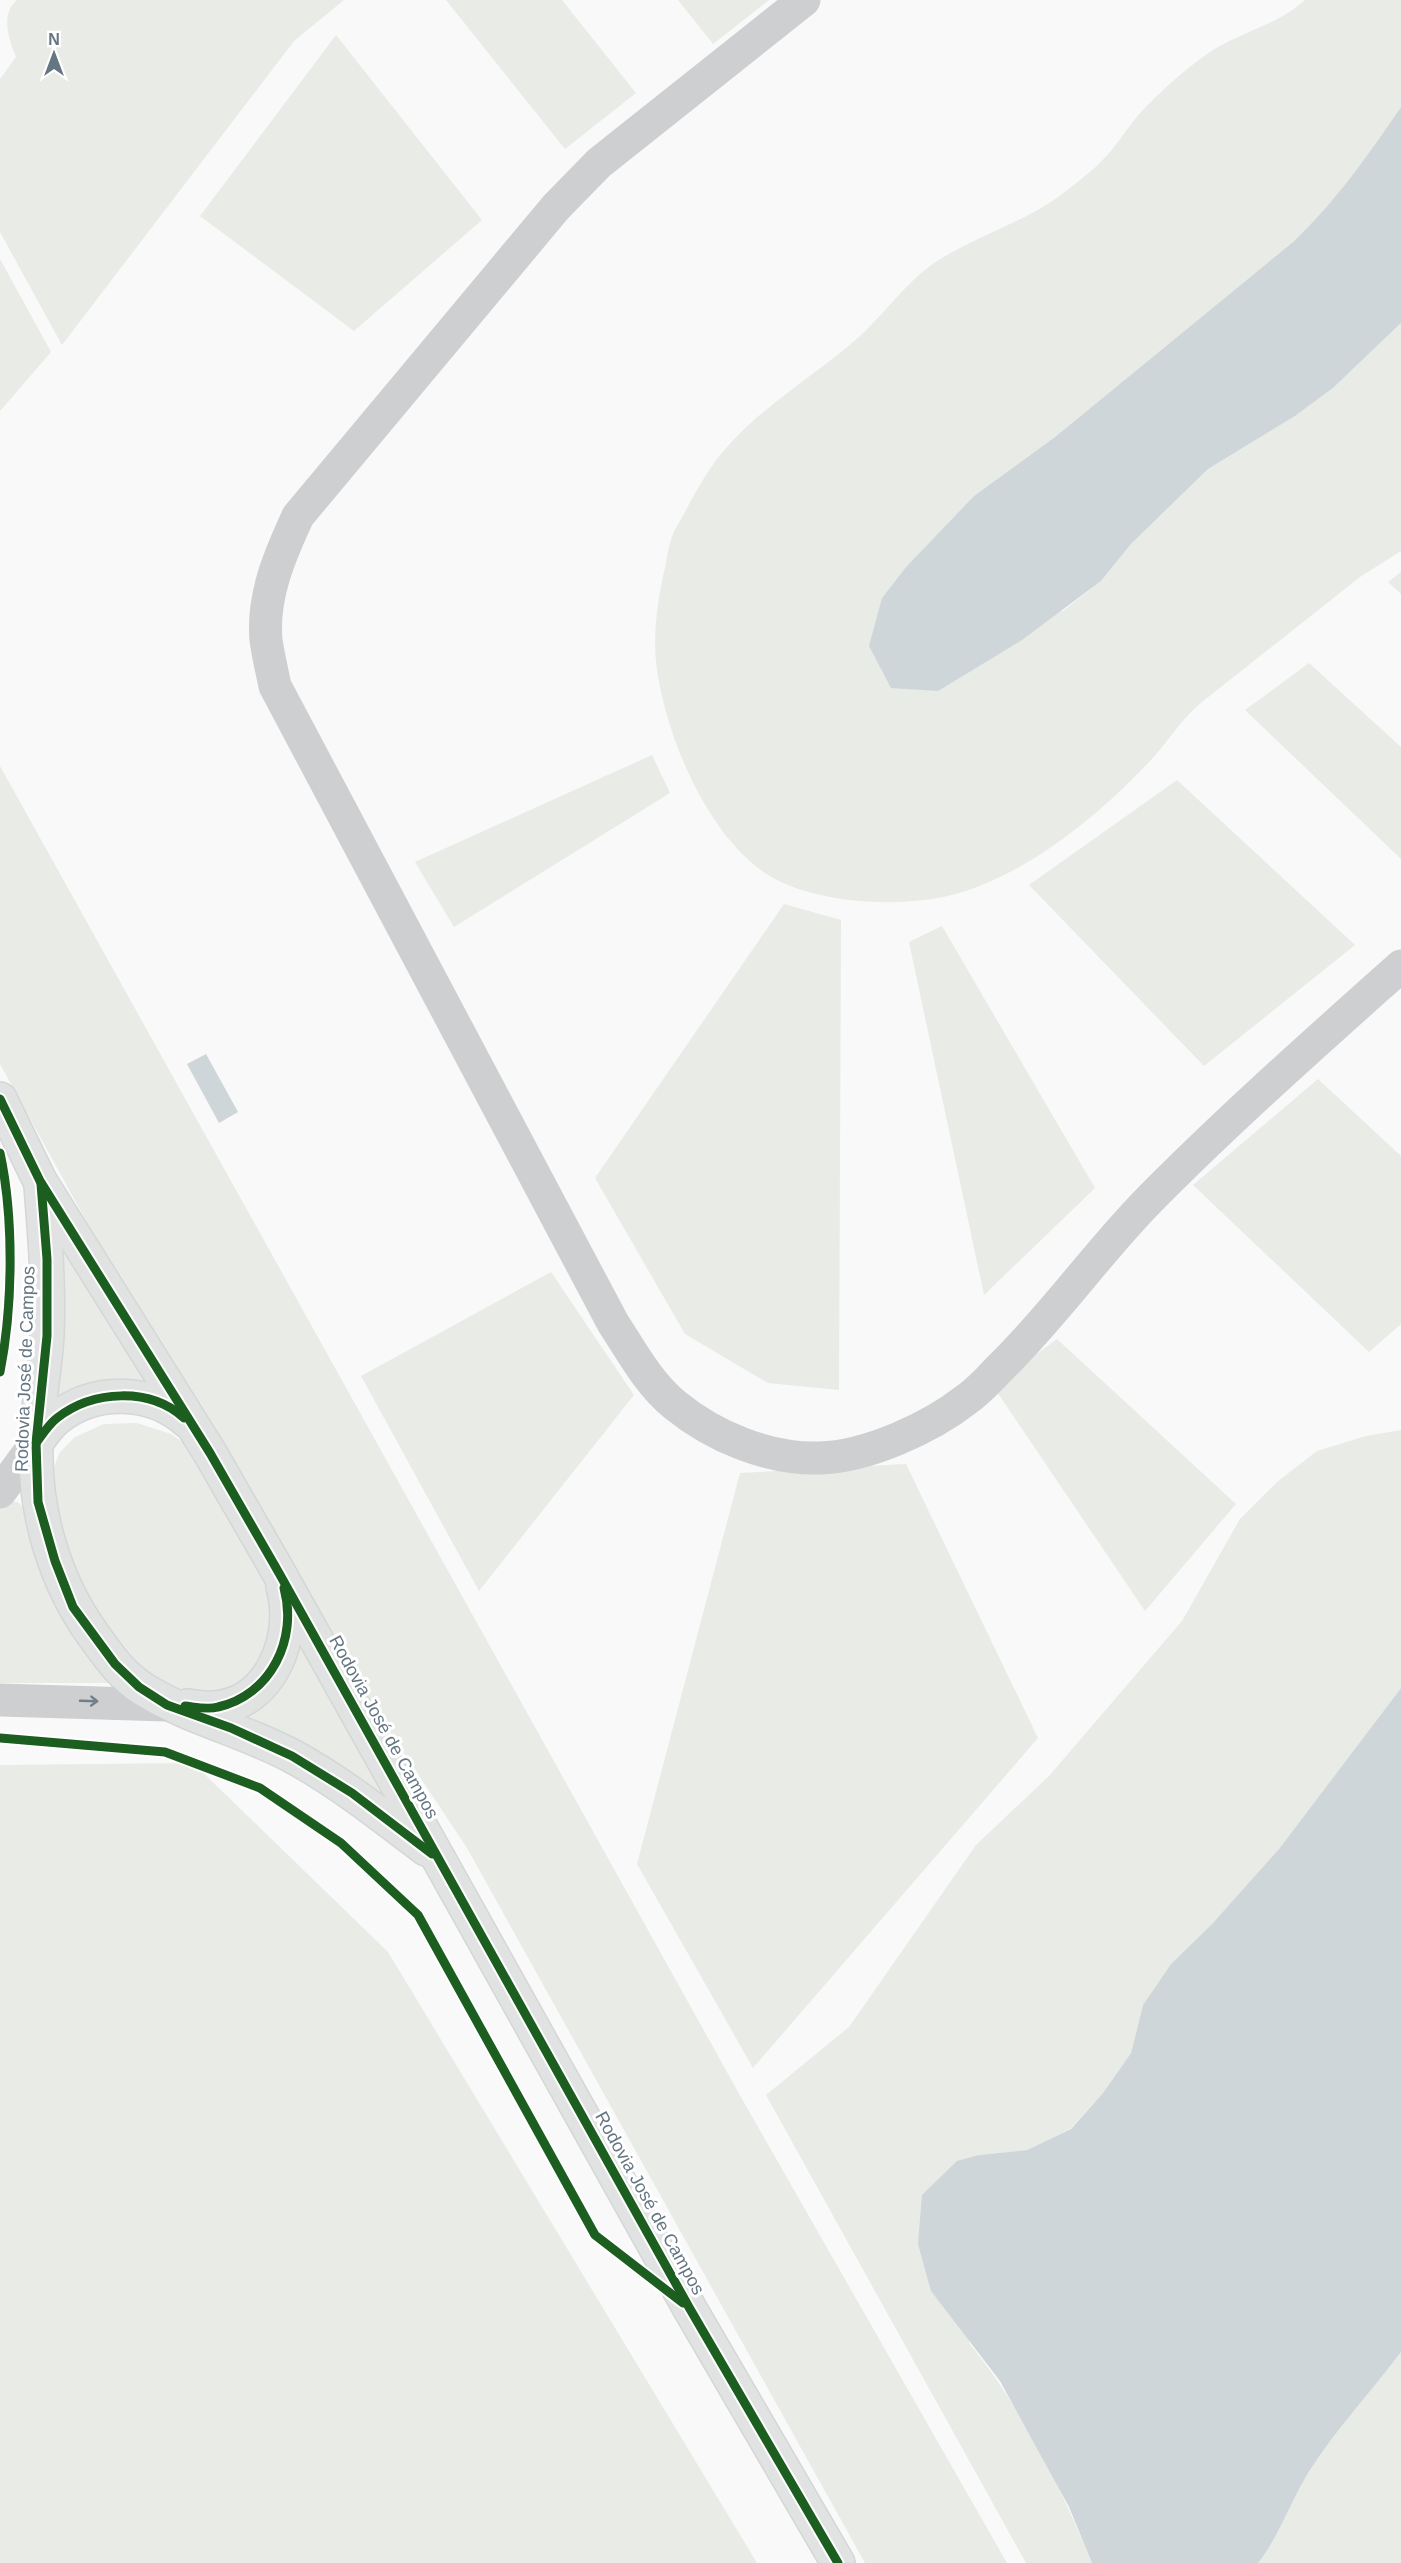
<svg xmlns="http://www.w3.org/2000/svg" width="1401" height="2563" font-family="Arial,sans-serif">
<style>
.green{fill:#e8ebe6}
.water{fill:#ced6d9}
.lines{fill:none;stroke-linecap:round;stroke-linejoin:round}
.secondary-casing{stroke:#d5d6d7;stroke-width:36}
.minor{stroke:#cecfd0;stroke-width:33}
.tertiary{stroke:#cecfd0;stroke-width:33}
.secondary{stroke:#e1e2e2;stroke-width:33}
.cycleway-casing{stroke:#fff;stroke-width:13}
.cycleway{stroke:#1b5e20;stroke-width:9}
.oneway{stroke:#707f8b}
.labels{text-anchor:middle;stroke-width:6;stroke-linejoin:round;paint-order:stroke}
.street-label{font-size:18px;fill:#657683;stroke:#fff}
</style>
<rect width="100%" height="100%" fill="#f9f9f9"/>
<g class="green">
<path d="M 17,0 L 344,0 L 294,41 L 62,345 L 0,232 L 0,79 L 16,57 C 9,40 0,14 17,0 Z"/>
<path d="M 446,0 L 562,0 L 636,93 L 565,149 Z"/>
<path d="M 678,0 L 769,0 L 713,44 Z"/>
<path d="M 1305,0 L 1401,0 L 1401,107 L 1359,169 L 1327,209 L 1293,242 L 1055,437 L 974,496 L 906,567 L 882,598 L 1063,611 L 1101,581 L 1131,544 L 1208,469 L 1295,416 L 1333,388 L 1401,323 L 1401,551 L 1360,577 L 1202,702 C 1181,719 1168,742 1150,761 C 1099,815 1032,871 959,893 C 906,909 813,905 765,873 C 705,832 664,732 656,662 C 653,632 658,597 665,568 C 668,554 669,539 677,526 C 692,500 707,468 728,446 C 767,402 818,374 861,335 C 887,311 911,276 942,258 C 985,232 1032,220 1071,187 C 1084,177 1099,165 1110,152 C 1121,139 1130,124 1142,111 C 1162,90 1183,71 1207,54 C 1237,33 1278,25 1305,0 Z"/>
<path d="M 336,35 L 482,220 L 354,331 L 200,216 Z"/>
<path d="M 0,259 L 51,352 L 0,411 Z"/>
<path d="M 1401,572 L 1401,594 L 1388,582 Z"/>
<path d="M 1309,663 L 1401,747 L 1401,859 L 1245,710 Z"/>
<path d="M 652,755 L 670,793 L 454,927 L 415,862 Z"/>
<path d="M 0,766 L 742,2099 L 1007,2563 L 865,2563 L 467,1848 L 280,1566 L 212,1450 L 0,1064 Z"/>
<path d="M 1177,780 L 1355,945 L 1204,1066 L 1029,885 Z"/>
<path d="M 784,904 L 841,920 L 839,1390 L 768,1383 L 685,1334 L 595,1178 Z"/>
<path d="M 942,926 L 1095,1188 L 984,1295 L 909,942 Z"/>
<path d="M 1318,1079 L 1401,1156 L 1401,1324 L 1369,1352 L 1193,1185 Z"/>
<path d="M 40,1181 L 173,1408 L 40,1402 Z"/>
<path d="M 551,1272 L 634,1395 L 479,1591 L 361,1376 Z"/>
<path d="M 1057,1339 L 1236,1504 L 1145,1611 L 993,1386 Z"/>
<path d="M 137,1423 L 171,1434 L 190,1447 L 270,1576 L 272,1622 L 265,1656 L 252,1677 L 226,1691 L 193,1698 L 158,1686 L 84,1598 L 50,1500 L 50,1477 L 60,1452 L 75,1437 L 104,1424 Z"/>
<path d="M 1401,1430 L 1401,1688 L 1279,1849 L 1212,1924 L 1171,1964 L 1143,2005 L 1131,2053 L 1103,2093 L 1070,2129 L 1027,2150 L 979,2155 L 969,2343 C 1022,2408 1060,2486 1092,2563 L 1026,2563 L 766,2095 L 849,2027 L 976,1845 L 1049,1776 L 1182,1621 L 1240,1519 L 1277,1482 L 1317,1451 L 1366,1436 Z"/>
<path d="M 906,1464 L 1038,1738 L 753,2068 L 637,1864 L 740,1473 Z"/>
<path d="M 5,1501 L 18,1502 L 25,1510 L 111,1683 L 0,1683 L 0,1506 Z"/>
<path d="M 287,1600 L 399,1806 L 216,1708 L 244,1698 Z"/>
<path d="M 193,1763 L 388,1952 L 757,2563 L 0,2563 L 0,1765 Z"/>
<path d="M 1401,2352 L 1401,2563 L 1258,2563 C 1280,2535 1291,2500 1310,2470 C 1337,2428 1371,2392 1401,2352 Z"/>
</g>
<g class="water">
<path d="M 1401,107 L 1401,323 L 1333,388 L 1295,416 L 1208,469 L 1131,544 L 1101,581 L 1022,640 L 938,691 L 891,688 L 869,646 L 882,598 L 906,567 L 974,496 L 1055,437 L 1293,242 C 1338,199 1366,158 1401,107 Z"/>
<path d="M 206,1054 L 238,1112 L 219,1123 L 187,1064 Z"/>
<path d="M 1401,1688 L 1401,2352 C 1371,2392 1337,2428 1310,2470 C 1291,2500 1280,2535 1258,2563 L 1092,2563 L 1069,2507 L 1000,2381 L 931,2291 L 918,2244 L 922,2195 L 957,2161 L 979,2155 L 1027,2150 L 1071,2129 L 1103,2093 L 1131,2053 L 1143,2005 L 1171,1964 L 1212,1924 L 1279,1849 Z"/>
</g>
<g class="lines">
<g class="secondary-casing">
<g id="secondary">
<path d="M 0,1099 L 40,1181 L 210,1453 L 279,1573 L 690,2309 L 838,2563"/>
<path d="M 41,1186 C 45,1236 49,1285 47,1335 C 45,1372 37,1408 36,1444 C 34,1511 54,1581 94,1636 C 108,1655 122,1676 143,1689 C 189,1718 243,1730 292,1756 C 340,1782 382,1816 426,1849"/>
<path d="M 36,1443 C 42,1435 49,1424 57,1418 C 95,1388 151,1389 187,1421"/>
<path d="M 187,1706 C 196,1707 206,1709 215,1708 C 272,1703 297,1635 283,1587"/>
</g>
</g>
<path class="minor" d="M 804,0 L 599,163 L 556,207 L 298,516 C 280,555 262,596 266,640 C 268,655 272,671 275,686 L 613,1323 C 632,1352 648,1383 675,1405 C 714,1437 768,1459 819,1458 C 867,1457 930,1428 967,1399 C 980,1390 990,1378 1001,1367 C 1054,1315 1097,1253 1149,1200 C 1230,1118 1315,1043 1401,966"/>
<g class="tertiary">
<path d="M 0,1492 L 36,1443"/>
<path d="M 0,1700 L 167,1705"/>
</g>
<use href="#secondary" class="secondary"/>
<g class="cycleway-casing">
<g id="cycleway">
<path d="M 0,1099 L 40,1181 L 210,1453 L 279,1573 L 690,2309 L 838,2563"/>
<path d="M 0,1153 C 14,1218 13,1306 0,1372"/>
<path d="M 41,1184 L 47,1259 L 47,1336 L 36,1443 L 38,1502 L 55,1561 L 73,1607 L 115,1664 L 139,1687 L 167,1705 L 231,1728 L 292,1756 L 352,1793 L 432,1854"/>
<path d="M 36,1443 C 42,1435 49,1424 57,1418 C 93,1390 150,1387 184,1418"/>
<path d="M 185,1706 C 195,1707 208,1710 218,1707 C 271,1695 298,1639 284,1588"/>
<path d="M 0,1738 L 165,1752 L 260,1788 L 341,1843 L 418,1915 L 595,2235 L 683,2303"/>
</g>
</g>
<use href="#cycleway" class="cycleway"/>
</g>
<defs><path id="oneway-shaft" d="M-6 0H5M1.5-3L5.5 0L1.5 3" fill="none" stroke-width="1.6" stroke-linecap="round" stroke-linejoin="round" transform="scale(1.5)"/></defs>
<use class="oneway" href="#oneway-shaft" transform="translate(89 1701) rotate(2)"/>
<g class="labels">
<g class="street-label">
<text transform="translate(25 1369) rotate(-88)" y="6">Rodovia José de Campos</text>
<text transform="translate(384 1727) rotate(61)" y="6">Rodovia José de Campos</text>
<text transform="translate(650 2203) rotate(61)" y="6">Rodovia José de Campos</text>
</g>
</g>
<g transform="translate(54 54)" stroke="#ffffff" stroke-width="4.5" paint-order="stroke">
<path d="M0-4.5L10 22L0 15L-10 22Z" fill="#657683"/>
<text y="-9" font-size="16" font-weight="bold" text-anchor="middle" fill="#657683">N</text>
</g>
</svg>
